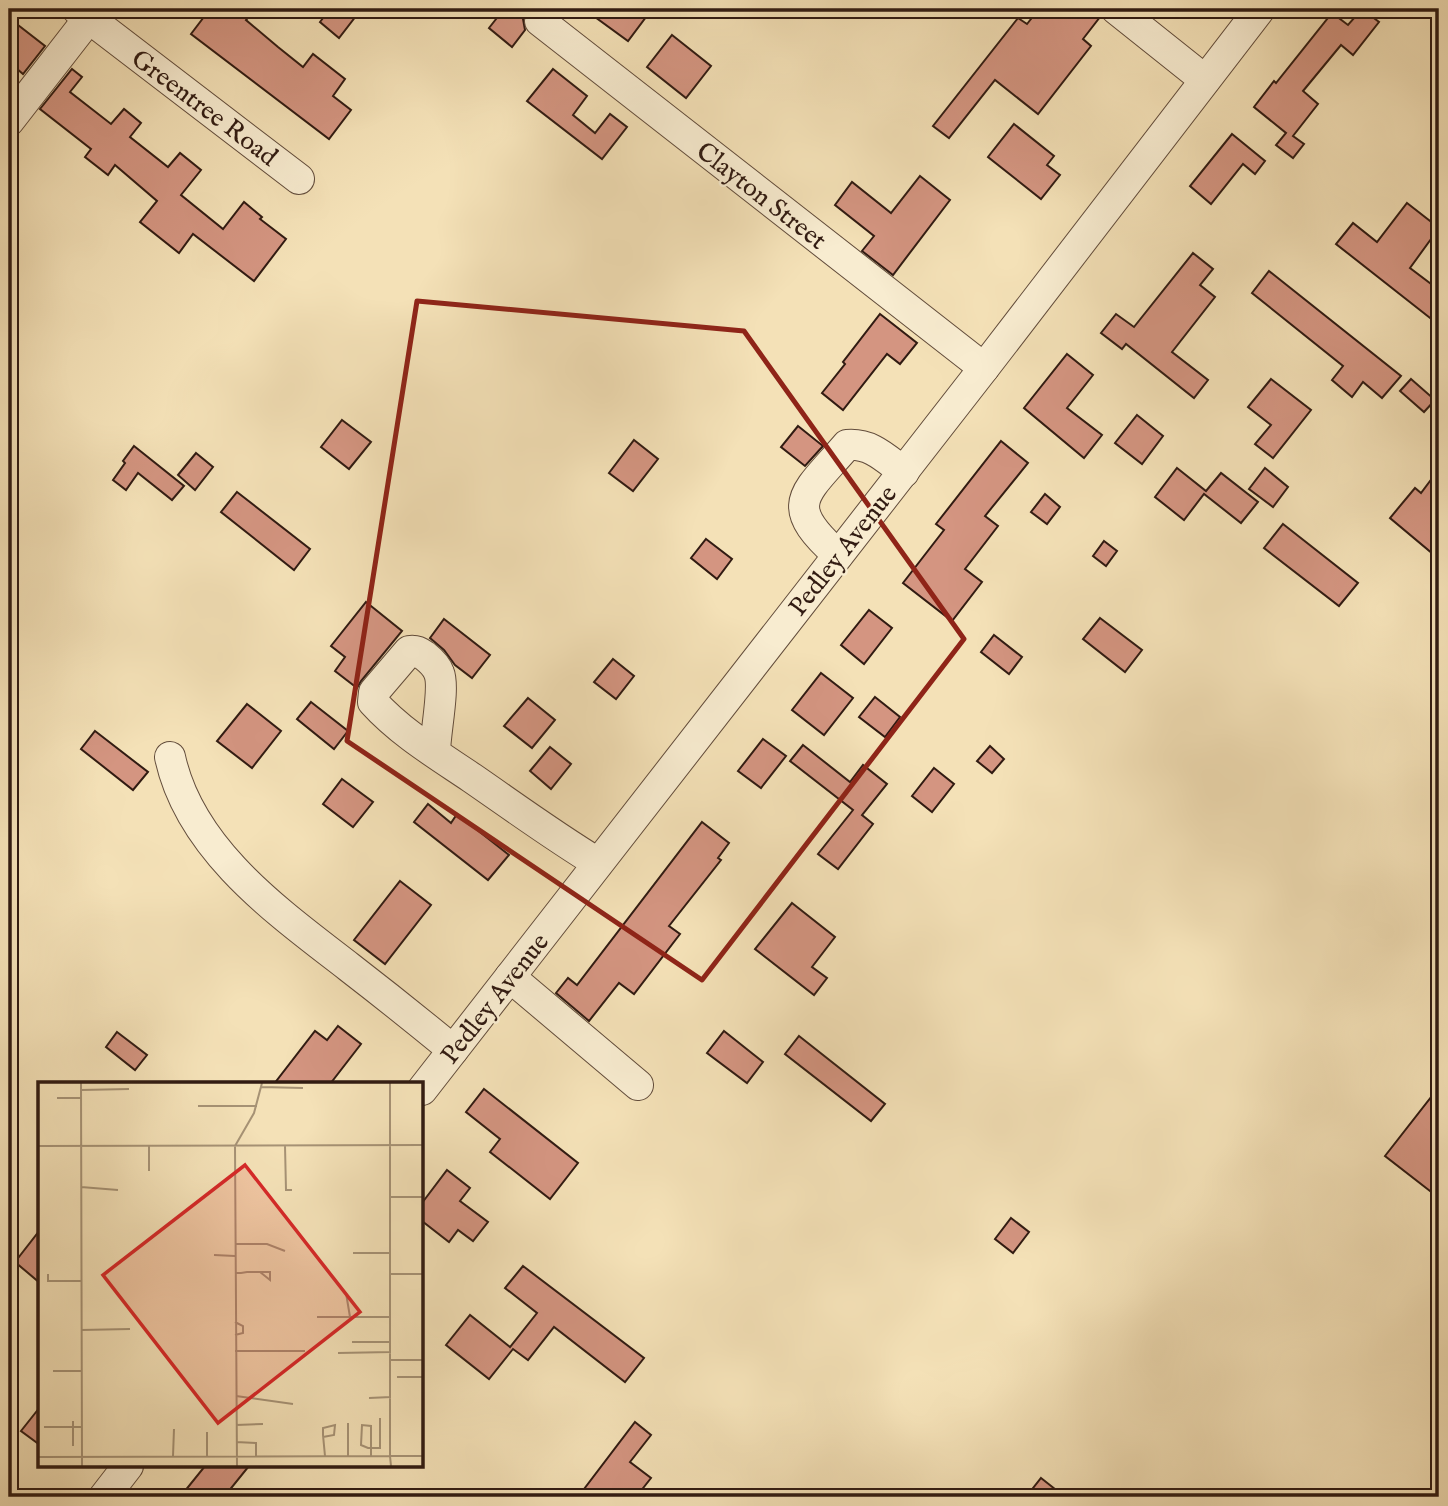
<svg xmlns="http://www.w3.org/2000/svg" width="1448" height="1506" font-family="'IM FELL English',serif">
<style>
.building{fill:#d49581;stroke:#311b12;stroke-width:2}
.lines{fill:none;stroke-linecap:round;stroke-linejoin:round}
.minor-casing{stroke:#624c3b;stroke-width:32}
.minor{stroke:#f8ecd0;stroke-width:30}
.marked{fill:none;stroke:#8f2418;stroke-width:5;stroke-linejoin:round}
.labels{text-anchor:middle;stroke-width:5;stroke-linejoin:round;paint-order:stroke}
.street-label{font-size:26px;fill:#311b12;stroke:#f8ecd0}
.inset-road{fill:none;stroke:#a69275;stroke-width:2}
.view{fill:#d62828;fill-opacity:0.15;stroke:#d62828;stroke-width:3.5}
.inset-edge{fill:none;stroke:#311b12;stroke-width:3.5}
</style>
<rect width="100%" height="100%" fill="#f4e1b7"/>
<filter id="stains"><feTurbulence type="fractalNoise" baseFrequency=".00286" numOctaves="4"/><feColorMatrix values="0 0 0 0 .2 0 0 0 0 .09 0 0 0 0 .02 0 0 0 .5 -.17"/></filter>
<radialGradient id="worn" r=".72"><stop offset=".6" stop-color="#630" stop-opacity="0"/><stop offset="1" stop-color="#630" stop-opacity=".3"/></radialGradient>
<g class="building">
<path d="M 210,9 L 255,9 L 246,20 L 278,47 L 303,67 L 313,54 L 345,79 L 333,96 L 351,110 L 329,139 L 191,34 Z"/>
<path d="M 330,9 L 346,9 L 356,16 L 339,38 L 320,22 Z"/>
<path d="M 504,9 L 528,9 L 523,19 L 525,30 L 512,47 L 489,28 Z"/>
<path d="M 584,9 L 652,9 L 628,41 Z"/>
<path d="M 1039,9 L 1099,9 L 1100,17 L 1083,39 L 1091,46 L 1038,114 L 995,80 L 949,138 L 933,126 L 1018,18 L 1027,24 Z"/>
<path d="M 1362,9 L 1379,22 L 1353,55 L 1341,45 L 1303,91 L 1318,104 L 1293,136 L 1304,144 L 1293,158 L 1276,145 L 1286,133 L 1254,107 L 1274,81 L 1276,83 L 1332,13 L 1348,25 Z"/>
<path d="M 9,18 L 45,46 L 23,74 L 9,62 Z"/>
<path d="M 672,35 L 711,66 L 686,98 L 647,67 Z"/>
<path d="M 72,69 L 82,77 L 70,92 L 111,124 L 124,109 L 141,123 L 130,137 L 168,167 L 180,153 L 201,170 L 181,195 L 223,229 L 244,202 L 262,217 L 260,219 L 286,239 L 254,281 L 193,234 L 179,253 L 140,222 L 157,201 L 115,165 L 108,175 L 85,157 L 91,149 L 40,109 Z"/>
<path d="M 553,69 L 587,96 L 573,115 L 595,133 L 610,114 L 627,127 L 602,159 L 527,101 Z"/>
<path d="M 1014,124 L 1054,156 L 1047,165 L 1060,175 L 1041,199 L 988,157 Z"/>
<path d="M 1232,134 L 1265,161 L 1255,174 L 1243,164 L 1211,204 L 1190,186 Z"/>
<path d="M 920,176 L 950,200 L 893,275 L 862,251 L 874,236 L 835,205 L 852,182 L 891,213 Z"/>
<path d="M 1407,203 L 1439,228 L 1410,268 L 1439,290 L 1439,325 L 1336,244 L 1353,223 L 1377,242 Z"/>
<path d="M 1193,253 L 1213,269 L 1200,285 L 1215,297 L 1172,352 L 1208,380 L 1194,398 L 1126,344 L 1122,349 L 1101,333 L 1116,314 L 1134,327 Z"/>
<path d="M 1269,271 L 1401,376 L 1382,398 L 1363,382 L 1352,397 L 1332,380 L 1343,366 L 1252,293 Z"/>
<path d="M 880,314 L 917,343 L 900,364 L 887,354 L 843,410 L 822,393 L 845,364 L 843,362 Z"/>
<path d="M 1067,354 L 1093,375 L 1067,408 L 1102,435 L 1084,458 L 1024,408 Z"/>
<path d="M 1271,379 L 1311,410 L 1273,458 L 1255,444 L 1271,425 L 1248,407 Z"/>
<path d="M 1411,379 L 1435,400 L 1424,412 L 1400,391 Z"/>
<path d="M 1137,415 L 1163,436 L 1142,464 L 1115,443 Z"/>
<path d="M 342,420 L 371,442 L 349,469 L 321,447 Z"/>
<path d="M 798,426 L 823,446 L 805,466 L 781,447 Z"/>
<path d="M 634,440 L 658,459 L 633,491 L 609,473 Z"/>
<path d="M 1001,441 L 1028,463 L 985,516 L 998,526 L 965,569 L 982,582 L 952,621 L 903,583 L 944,530 L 936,524 Z"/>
<path d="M 134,446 L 184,486 L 172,500 L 138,473 L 126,490 L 113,480 L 125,463 L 123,461 Z"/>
<path d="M 196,453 L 213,467 L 195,490 L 178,475 Z"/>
<path d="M 1177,468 L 1206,491 L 1221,473 L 1258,502 L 1241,523 L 1204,494 L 1184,520 L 1155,497 Z"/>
<path d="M 1265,468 L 1288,487 L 1273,507 L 1249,489 Z"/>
<path d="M 1439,469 L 1439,559 L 1390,518 L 1415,488 L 1421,493 Z"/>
<path d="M 237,492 L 310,549 L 294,570 L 221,512 Z"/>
<path d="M 1045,494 L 1060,507 L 1047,524 L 1031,512 Z"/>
<path d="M 1283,524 L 1358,583 L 1339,606 L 1264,548 Z"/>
<path d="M 706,539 L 732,559 L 717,579 L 691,558 Z"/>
<path d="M 1104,541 L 1117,551 L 1106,566 L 1093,556 Z"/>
<path d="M 366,602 L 402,631 L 361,681 L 357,688 L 335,671 L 345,657 L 331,646 Z"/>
<path d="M 869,610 L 892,628 L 864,664 L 841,645 Z"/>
<path d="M 1100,618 L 1142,650 L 1125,672 L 1083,639 Z"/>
<path d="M 444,619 L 490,655 L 472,678 L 455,665 L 444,650 L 430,638 Z"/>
<path d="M 994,635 L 1022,657 L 1009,674 L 981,652 Z"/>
<path d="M 613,659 L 634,676 L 616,699 L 594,682 Z"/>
<path d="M 821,673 L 853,698 L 824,735 L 792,710 Z"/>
<path d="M 875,697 L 900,717 L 885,737 L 859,717 Z"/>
<path d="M 528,698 L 555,720 L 532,748 L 504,726 Z"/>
<path d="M 311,702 L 348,731 L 334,749 L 297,719 Z"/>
<path d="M 247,704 L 281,731 L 252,768 L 217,741 Z"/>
<path d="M 95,731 L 148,772 L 133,790 L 81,749 Z"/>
<path d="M 763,739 L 786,756 L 761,788 L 738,771 Z"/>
<path d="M 803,745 L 850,782 L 863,765 L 887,784 L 862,815 L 873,824 L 838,869 L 818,854 L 853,810 L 790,761 Z"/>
<path d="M 990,746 L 1004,759 L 992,773 L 977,761 Z"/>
<path d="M 550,747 L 571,764 L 551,789 L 530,771 Z"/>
<path d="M 934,768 L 954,784 L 932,812 L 912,796 Z"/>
<path d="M 342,779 L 373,802 L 353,827 L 323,804 Z"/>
<path d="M 428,804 L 451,823 L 457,814 L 509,855 L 488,880 L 414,822 Z"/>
<path d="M 702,822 L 729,843 L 718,858 L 721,860 L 669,926 L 680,934 L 634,994 L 619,983 L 589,1021 L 556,993 L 568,978 L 577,985 Z"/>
<path d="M 400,881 L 431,905 L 385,964 L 354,940 Z"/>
<path d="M 792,903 L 835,937 L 812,967 L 827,978 L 814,995 L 755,949 Z"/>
<path d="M 338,1026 L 361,1044 L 330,1084 L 274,1084 L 315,1031 L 327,1040 Z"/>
<path d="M 724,1031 L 763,1062 L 747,1083 L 707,1053 Z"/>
<path d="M 117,1032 L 147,1055 L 135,1070 L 106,1047 Z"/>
<path d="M 799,1036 L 885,1104 L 871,1121 L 785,1054 Z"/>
<path d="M 1439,1087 L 1439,1198 L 1385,1156 Z"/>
<path d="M 484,1089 L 578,1163 L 550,1199 L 490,1152 L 500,1139 L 466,1112 Z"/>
<path d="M 447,1170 L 470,1188 L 460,1201 L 488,1222 L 473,1241 L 458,1230 L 449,1242 L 422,1221 L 422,1203 Z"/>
<path d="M 1011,1218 L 1029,1232 L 1013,1253 L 995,1239 Z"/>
<path d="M 40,1230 L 40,1283 L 15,1262 Z"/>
<path d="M 523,1266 L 644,1358 L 625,1382 L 554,1327 L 528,1360 L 513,1349 L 489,1379 L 446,1345 L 470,1315 L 510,1347 L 537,1313 L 505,1288 Z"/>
<path d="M 40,1407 L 40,1445 L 21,1431 Z"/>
<path d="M 635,1422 L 651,1435 L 630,1462 L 651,1478 L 636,1497 L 578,1497 Z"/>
<path d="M 205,1466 L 249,1466 L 224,1497 L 180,1497 Z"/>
<path d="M 1041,1478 L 1065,1497 L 1026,1497 Z"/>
</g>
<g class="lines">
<g class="minor-casing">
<g id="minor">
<path d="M 77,9 L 299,179"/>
<path d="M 1116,9 L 1205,80"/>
<path d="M 540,21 L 984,368"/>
<path d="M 9,121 L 89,18"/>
<path d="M 838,555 C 781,504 804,495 847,445 C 871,443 885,458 904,472"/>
<path d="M 435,753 C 435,733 445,688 439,673 C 437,667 430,660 425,656 C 419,652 416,650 409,651 L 374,692 L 373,702 C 401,733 438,755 472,778 C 514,807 555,837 598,863"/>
<path d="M 170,757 C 190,850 278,912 349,967 C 384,994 419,1022 453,1050"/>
<path d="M 510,977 L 638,1085"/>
<path d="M 422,1090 L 984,368 L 1260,9"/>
<path d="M 104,1497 L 128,1466"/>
</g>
</g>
<use href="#minor" class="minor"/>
</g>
<path class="marked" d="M 417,301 L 744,331 L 964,639 L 702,980 L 347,741 Z"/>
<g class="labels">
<g class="street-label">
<text transform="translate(205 107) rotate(37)" y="9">Greentree Road</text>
<text transform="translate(762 195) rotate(38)" y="9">Clayton Street</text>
<text transform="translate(842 550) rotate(-52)" y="9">Pedley Avenue</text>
<text transform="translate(494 998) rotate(-52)" y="9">Pedley Avenue</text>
</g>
</g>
<g transform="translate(38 1082)">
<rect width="385" height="385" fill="#f4e1b7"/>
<path class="inset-road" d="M 43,1 L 44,384M 223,5 L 265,6M 43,8 L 91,7M 19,16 L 43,16M 160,24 L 219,24M 0,64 L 385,63M 247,64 L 248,108 L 254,108M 111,89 L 111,64M 43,105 L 80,108M 353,115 L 385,115M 197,162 L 229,162 L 247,169M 315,171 L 353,171M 176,173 L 197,174M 197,191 L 203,191 L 209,190 L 232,190 L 232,198 L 222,190M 10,192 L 10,199 L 43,199M 353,192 L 385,192M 308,211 L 312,235M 279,235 L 353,235M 197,240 L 205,244 L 205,251 L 197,253M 43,248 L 92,247M 314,260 L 352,260M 197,269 L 267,269M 300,271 L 353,270M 353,278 L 385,278M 15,289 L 43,289M 359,295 L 385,295M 198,314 L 255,322M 331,316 L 353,315M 35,339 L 35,364M 198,343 L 225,342M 6,345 L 43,345M 285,355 L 296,353 L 297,343 L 285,346 L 285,353 L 287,374M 198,360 L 218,361 L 218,374M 135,374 L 136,347M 169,374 L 169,350M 310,374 L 310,341M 333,374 L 333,344 L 324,343 L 323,363 L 330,366 L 342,366 L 342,336M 0,375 L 352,374 L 352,1M 199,384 L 197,64 L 216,31 L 224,1M 353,384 L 352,374 L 385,374"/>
<path class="view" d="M 207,83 L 322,230 L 180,341 L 65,193 Z"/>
<rect width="385" height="385" class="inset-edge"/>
</g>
<rect width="1448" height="1506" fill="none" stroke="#f4e1b7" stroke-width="35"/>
<rect x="10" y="10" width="1427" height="1485" fill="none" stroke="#311b12" stroke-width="3.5"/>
<rect x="18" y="18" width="1413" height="1471" fill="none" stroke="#311b12" stroke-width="2"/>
<rect width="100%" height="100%" filter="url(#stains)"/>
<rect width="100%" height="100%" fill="url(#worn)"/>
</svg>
